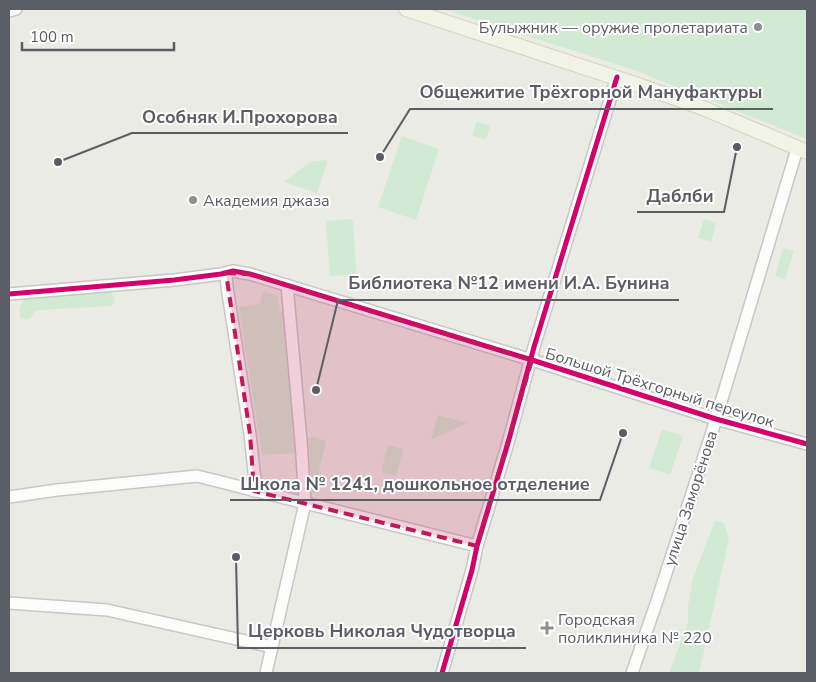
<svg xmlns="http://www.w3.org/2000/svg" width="816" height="682" font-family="'Nunito Sans',sans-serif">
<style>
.green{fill:#d2e9d3}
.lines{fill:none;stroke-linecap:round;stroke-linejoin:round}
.minor-casing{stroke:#c7c7c7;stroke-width:14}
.major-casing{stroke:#d4d1b1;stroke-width:16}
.minor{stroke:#fcfcfb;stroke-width:11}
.major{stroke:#f2f3e7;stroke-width:14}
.cycleway-casing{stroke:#fff;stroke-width:8}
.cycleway{stroke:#d6006c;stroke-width:5}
.marked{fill:#c2185b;fill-opacity:0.2;stroke:#c2185b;stroke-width:4;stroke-dasharray:10 6;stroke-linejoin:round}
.poi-dot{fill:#8d8f91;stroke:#fff;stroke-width:2}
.labels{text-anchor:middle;stroke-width:4;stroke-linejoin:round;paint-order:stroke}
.poi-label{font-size:16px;fill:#5b5d64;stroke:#fff;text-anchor:start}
.street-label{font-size:16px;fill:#5b5d64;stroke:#fff}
.leader{fill:none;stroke:#5b5d64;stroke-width:2}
.callout-dot{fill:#5b5d64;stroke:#fff;stroke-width:2}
.callout-label{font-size:18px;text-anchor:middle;font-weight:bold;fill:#5b5d64;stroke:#fff;stroke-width:4;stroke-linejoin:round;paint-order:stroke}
</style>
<rect width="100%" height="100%" fill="#ebebe5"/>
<g class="green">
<path d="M 443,9 L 807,9 L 807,139 L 634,70 Z"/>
<path d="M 477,121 L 490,126 L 486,140 L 472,135 Z"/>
<path d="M 402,136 L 439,149 L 416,220 L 378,207 Z"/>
<path d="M 328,160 L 317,193 L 284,182 L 310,162 Z"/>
<path d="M 350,219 L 352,220 L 353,222 L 356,271 L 355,274 L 352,275 L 330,276 L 326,224 L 327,221 Z"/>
<path d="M 704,219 L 716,223 L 711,242 L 698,238 Z"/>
<path d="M 783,248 L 794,251 L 785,279 L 775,276 Z"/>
<path d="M 263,291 L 278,296 L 280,311 L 284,310 L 298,453 L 262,455 L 239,307 L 260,304 Z"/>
<path d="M 109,292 C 115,294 117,302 111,306 L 39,310 L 34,312 L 29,319 L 21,319 C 18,310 19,302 28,298 Z"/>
<path d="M 438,415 L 467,423 L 431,440 Z"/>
<path d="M 662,429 L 683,436 L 670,475 L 649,468 Z"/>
<path d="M 314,437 L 326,441 L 314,493 L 312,492 L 308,438 Z"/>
<path d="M 388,445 L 403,449 L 396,476 L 383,473 L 382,468 Z"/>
<path d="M 715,521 L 723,522 L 729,538 L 699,673 L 669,673 L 688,623 L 688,607 L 693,578 Z"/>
</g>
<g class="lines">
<g class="minor-casing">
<g id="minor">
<path d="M 9,11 L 16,9"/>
<path d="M 226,273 L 227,287 L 250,434 L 255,481 L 254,491"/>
<path d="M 9,294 L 174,280 L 221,274 L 233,271 L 250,274 L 532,360 L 716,419 L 807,444"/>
<path d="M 9,497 L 57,490 L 197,476 L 477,546"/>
<path d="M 9,603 L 107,610 L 272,647"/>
<path d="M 266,673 L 305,503 L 301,441 L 287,285"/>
<path d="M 442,673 L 472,570 L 477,546 L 508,443 L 534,347 L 617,77"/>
<path d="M 632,673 L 657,601 L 712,432 L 797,149"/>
</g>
</g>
<g class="major-casing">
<path id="major" d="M 406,9 L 641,86 L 703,108 L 807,152"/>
</g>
<use href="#minor" class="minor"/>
<use href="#major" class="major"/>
<g class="cycleway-casing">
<g id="cycleway">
<path d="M 9,294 L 174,280 L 221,274 L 233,271 L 250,274 L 532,360 L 716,419 L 807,444"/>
<path d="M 442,673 L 472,570 L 477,546 L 508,443 L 534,347 L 617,77"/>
</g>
</g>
<use href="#cycleway" class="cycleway"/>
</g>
<path class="marked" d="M 226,273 L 250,274 L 532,360 L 477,546 L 254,491 L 250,434 Z"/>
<g class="poi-dot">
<circle cx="758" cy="27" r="5"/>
<circle cx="193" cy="200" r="5"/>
<path d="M544.5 620.5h5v5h5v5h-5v5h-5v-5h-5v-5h5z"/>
</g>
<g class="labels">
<g class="poi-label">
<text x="748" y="33" text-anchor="end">Булыжник — оружие пролетариата</text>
<text x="203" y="206">Академия джаза</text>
<text x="558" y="625">Городская<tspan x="558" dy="18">поликлиника № 220</tspan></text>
</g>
<g class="street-label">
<text transform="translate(660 387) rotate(17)" y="6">Большой Трёхгорный переулок</text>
<text transform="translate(690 498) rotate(-72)" y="6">улица Заморёнова</text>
</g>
</g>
<path class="leader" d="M380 157L410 109H773M58 162L132 133H348M737 147L724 212H637M316 390L338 300H679M623 433L600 500H230M236 557L238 648H526"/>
<g class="callout-dot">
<circle cx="380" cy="157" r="5"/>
<circle cx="58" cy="162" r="5"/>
<circle cx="737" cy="147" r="5"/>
<circle cx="316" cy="390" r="5"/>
<circle cx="623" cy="433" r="5"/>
<circle cx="236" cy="557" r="5"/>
</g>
<g class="callout-label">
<text x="591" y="98">Общежитие Трёхгорной Мануфактуры</text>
<text x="240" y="123">Особняк И.Прохорова</text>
<text x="680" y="202">Даблби</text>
<text x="509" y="289">Библиотека №12 имени И.А. Бунина</text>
<text x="415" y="490">Школа № 1241, дошкольное отделение</text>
<text x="382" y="637">Церковь Николая Чудотворца</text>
</g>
<rect width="816" height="682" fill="none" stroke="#5b5d64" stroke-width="20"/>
<path d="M22 42v8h152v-8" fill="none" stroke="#5b5d64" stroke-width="2.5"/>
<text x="30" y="42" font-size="15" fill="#5b5d64" stroke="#ffffff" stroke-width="4" paint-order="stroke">100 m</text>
</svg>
